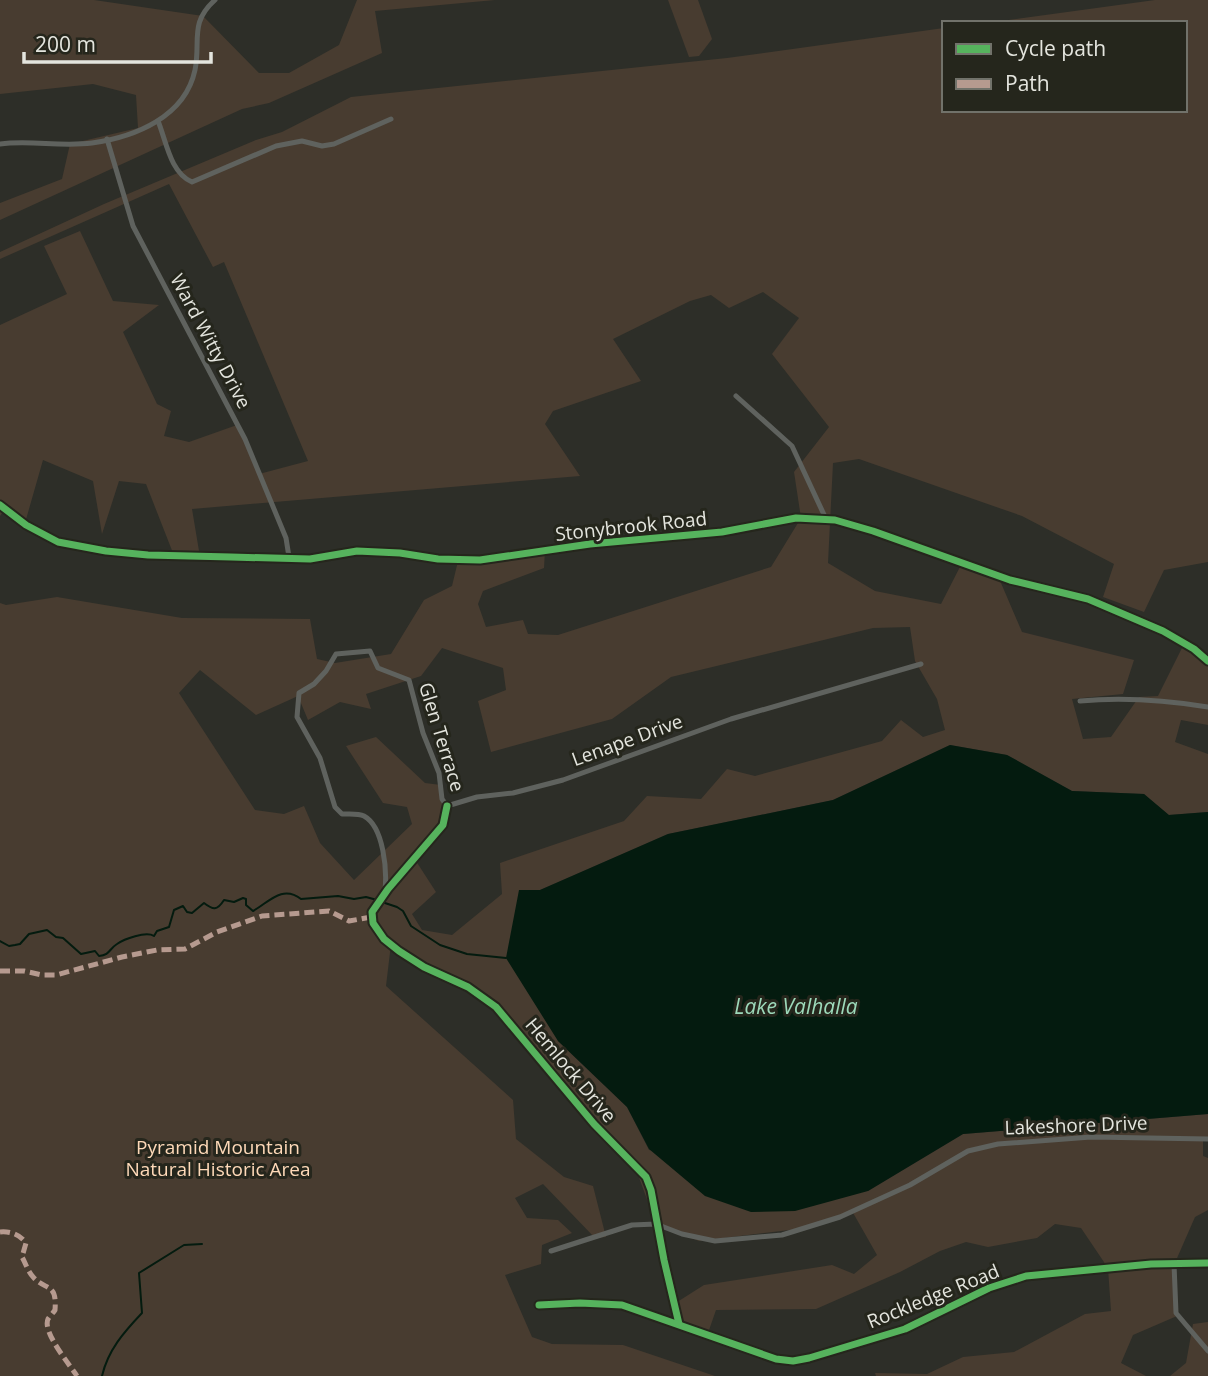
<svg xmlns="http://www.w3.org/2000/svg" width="1208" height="1376" font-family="'Open Sans',sans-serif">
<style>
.green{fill:#483c30;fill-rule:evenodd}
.water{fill:#041b0f}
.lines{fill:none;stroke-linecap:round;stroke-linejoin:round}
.stream{stroke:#041b0f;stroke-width:2}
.street{stroke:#5f625e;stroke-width:5}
.quiet{stroke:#b69a8f;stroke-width:5;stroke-dasharray:10 5;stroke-linecap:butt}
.cycleway-casing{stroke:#25261c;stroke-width:11}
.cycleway{stroke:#56b35d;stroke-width:7}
.labels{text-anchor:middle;stroke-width:6;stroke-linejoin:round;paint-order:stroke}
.street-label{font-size:19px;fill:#e4e5de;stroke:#25261c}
.park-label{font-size:19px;fill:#fed9b8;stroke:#25261c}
.water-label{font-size:21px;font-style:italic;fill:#9dd9ba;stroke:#25261c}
</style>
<rect width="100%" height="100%" fill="#2d2e28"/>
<g class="green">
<path d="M 0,0 L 94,0 L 203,16 L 259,73 L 289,73 L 339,45 L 357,0 L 495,0 L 375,11 L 382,53 L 269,103 L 242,109 L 0,220 L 0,203 L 62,179 L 70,144 L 138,128 L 136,95 L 93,84 L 0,94 Z"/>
<path d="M 668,0 L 698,0 L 712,39 L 699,56 L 689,57 Z"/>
<path d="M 1155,0 L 1208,0 L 1208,562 L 1164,570 L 1144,612 L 1103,597 L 1114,564 L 1022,516 L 859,459 L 833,463 L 828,563 L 875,591 L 941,604 L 962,563 L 998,576 L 1022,632 L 1134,660 L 1123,694 L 1072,699 L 1083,739 L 1111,737 L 1139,697 L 1158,696 L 1185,642 L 1208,661 L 1208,725 L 1181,720 L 1175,742 L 1208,754 L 1208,812 L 1168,815 L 1144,794 L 1072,791 L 1007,755 L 950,745 L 833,800 L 668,834 L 540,890 L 519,890 L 558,1041 L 627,1107 L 649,1150 L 868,1191 L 963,1134 L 1208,1114 L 1208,1139 L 1203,1139 L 1203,1156 L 1208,1158 L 1208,1210 L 1195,1217 L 1174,1265 L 1177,1316 L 1133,1335 L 1121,1363 L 1146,1376 L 876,1376 L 875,1373 L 927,1374 L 963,1357 L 1014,1352 L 1085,1314 L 1111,1311 L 1108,1268 L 1081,1228 L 1055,1224 L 1037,1238 L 988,1247 L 966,1242 L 940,1251 L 900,1272 L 816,1309 L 716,1310 L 708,1333 L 676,1321 L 674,1304 L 704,1285 L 832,1265 L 854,1274 L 877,1255 L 852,1211 L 798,1229 L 699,1241 L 656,1224 L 633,1161 L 494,1001 L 391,944 L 386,986 L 513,1100 L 516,1139 L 564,1177 L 593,1186 L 606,1237 L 595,1238 L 543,1184 L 515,1198 L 527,1218 L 558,1220 L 572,1233 L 542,1245 L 541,1264 L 505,1275 L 532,1337 L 552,1344 L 623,1345 L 715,1376 L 0,1376 L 0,603 L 6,605 L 57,597 L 182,618 L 310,619 L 317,659 L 335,663 L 391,654 L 424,600 L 452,586 L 459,557 L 545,550 L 544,568 L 483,591 L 478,604 L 486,627 L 523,620 L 528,634 L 558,635 L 771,567 L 801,518 L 794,472 L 829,427 L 772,354 L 799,318 L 763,292 L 729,308 L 711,295 L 690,301 L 613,339 L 641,381 L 553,411 L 545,424 L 580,476 L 192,509 L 199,551 L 173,553 L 146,484 L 119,481 L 102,534 L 93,481 L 43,460 L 25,523 L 5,509 L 0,516 L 0,325 L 67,294 L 44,246 L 80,231 L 113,301 L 159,305 L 123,332 L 157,404 L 171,411 L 164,436 L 189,442 L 237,425 L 259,474 L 308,461 L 224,262 L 213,267 L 169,184 L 0,259 L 0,252 L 104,204 L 256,140 L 282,132 L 351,97 L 727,58 L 944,28 L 944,110 L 1185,110 L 1185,23 L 986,23 ZM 910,627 L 915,661 L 937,699 L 945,730 L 923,737 L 901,720 L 882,741 L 755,776 L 727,769 L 701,799 L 647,796 L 624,821 L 500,863 L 502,894 L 452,935 L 422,930 L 412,914 L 436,892 L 414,858 L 448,814 L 441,785 L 425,783 L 376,737 L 346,746 L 383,803 L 407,807 L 412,824 L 354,880 L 320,843 L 304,806 L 284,814 L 255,810 L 179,693 L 200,670 L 256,715 L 298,696 L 308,720 L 340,702 L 371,709 L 366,694 L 421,676 L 442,648 L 503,668 L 506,690 L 478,701 L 491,752 L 612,719 L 671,677 L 873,628 Z"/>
<path d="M 1208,1322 L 1208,1376 L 1170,1376 L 1186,1363 L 1193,1324 Z"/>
</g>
<path class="water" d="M 950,745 L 1007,755 L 1072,791 L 1144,794 L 1169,815 L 1208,812 L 1208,1114 L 963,1134 L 868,1191 L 795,1211 L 751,1212 L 705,1196 L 649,1149 L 627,1107 L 558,1041 L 506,958 L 519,890 L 540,890 L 668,834 L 833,800 Z"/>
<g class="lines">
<g class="stream">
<path d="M 382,902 L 397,907 L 403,911 L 411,926 L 440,945 L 467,954 L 506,958"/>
<path d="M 0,941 L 9,946 L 15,945 L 20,944 L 29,934 L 47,930 L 56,937 L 63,938 L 81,954 L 95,951 L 99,956 C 110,955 109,949 117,944 C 124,939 146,931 154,936 L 157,931 L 169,927 L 174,910 L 183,906 L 187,912 L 192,913 L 204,903 C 213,910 217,911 224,900 L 234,902 L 243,898 L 246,899 L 246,905 L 253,911 C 268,903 282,884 301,899 L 338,896 L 354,899 L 366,897 L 377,900"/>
<path d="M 102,1376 C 108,1350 124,1332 142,1313 L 139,1273 L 184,1245 L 202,1244"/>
</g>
<g class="street">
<path d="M 158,121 C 166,140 170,173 192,182 L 276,146 L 302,141 L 322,146 L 334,144 L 391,119"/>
<path d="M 107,139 L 133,226 L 245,439 L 286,538 L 289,557"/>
<path d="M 0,144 C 30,140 61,147 92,143 C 135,137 185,117 195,70 C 201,41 189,23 215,0"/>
<path d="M 736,396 L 792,446 L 826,519"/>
<path d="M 0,505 L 26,525 L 58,542 L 106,551 L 148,555 L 231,557 L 310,559 L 357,551 L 400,553 L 438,559 L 480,560 L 590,544 L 722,532 L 796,518 L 835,520 L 873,531 L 1010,580 L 1088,599 L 1163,631 L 1194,649 L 1208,661"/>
<path d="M 1080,701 C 1123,697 1165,700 1208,707"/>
<path d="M 447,806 L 443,825 L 388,889 L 372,912 L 373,923 L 384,939 L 399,951 L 424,967 L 468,987 L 496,1007 L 594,1124 L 646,1177 L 651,1190 L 664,1260 L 679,1324"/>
<path d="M 447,806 L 477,797 L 513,793 L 563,780 L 731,719 L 921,664"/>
<path d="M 385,890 C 387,871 384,827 364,816 C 358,813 350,814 342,814 L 335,807 L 320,758 L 297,717 L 299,693 L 314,684 L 326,671 L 336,654 L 370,651 L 378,668 L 409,680 L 423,733 L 439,773 L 442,799 L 447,806"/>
<path d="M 551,1251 L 632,1225 L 656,1224 L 682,1234 L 715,1241 L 782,1235 L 840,1217 L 910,1185 L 968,1151 L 998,1144 L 1091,1137 L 1208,1139"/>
<path d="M 1174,1264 L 1176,1313 L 1208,1351"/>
<path d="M 539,1305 L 580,1303 L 622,1305 L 776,1359 L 793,1361 L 809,1358 L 905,1329 L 989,1288 L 1026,1276 L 1151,1264 L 1208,1263"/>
</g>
<g class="quiet">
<path d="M 0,971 L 24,971 L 42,975 L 56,975 L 122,957 L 157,950 L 185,949 L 217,932 L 262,916 L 329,911 L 349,921 L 371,917"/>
<path d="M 0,1232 C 9,1231 20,1234 26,1243 L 22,1257 C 26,1264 28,1272 34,1278 C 47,1291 57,1283 55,1310 C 53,1313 50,1316 48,1319 C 42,1332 70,1365 77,1376"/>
</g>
<g class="cycleway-casing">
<g id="cycleway">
<path d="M 0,505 L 26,525 L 58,542 L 106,551 L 148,555 L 231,557 L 310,559 L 357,551 L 400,553 L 438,559 L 480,560 L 590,544 L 722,532 L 796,518 L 835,520 L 873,531 L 1010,580 L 1088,599 L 1163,631 L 1194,649 L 1208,661"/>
<path d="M 447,806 L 443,825 L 388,889 L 372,912 L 373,923 L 384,939 L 399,951 L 424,967 L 468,987 L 496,1007 L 594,1124 L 646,1177 L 651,1190 L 664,1260 L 679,1324"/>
<path d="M 539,1305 L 580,1303 L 622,1305 L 776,1359 L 793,1361 L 809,1358 L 905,1329 L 989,1288 L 1026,1276 L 1151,1264 L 1208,1263"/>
</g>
</g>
<use href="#cycleway" class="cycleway"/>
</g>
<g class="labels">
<g class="street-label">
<text transform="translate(211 341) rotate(62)" y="7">Ward Witty Drive</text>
<text transform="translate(631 526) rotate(-6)" y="7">Stonybrook Road</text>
<text transform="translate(442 737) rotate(73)" y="7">Glen Terrace</text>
<text transform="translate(627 740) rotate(-20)" y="7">Lenape Drive</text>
<text transform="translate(571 1070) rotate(50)" y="7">Hemlock Drive</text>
<text transform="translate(1076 1125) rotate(-2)" y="7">Lakeshore Drive</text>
<text transform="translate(933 1296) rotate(-22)" y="7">Rockledge Road</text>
</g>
<g class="park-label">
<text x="218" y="1154">Pyramid Mountain<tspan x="218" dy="22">Natural Historic Area</tspan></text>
</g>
<g class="water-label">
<text x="796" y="1014">Lake Valhalla</text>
</g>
</g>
<rect x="942" y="21" width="245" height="91" fill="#25261c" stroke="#71726a" stroke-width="2"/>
<rect x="956" y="44" width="35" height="10" fill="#56b35d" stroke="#71726a" stroke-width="2"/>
<text x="1005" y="56" font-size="21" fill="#e4e5de">Cycle path</text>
<rect x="956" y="79" width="35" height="10" fill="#b69a8f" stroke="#71726a" stroke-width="2"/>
<text x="1005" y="91" font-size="21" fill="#e4e5de">Path</text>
<path d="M24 52v10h187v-10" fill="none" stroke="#e4e5de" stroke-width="3.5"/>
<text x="35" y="52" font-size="21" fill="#e4e5de" stroke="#25261c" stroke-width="5" paint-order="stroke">200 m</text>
</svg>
